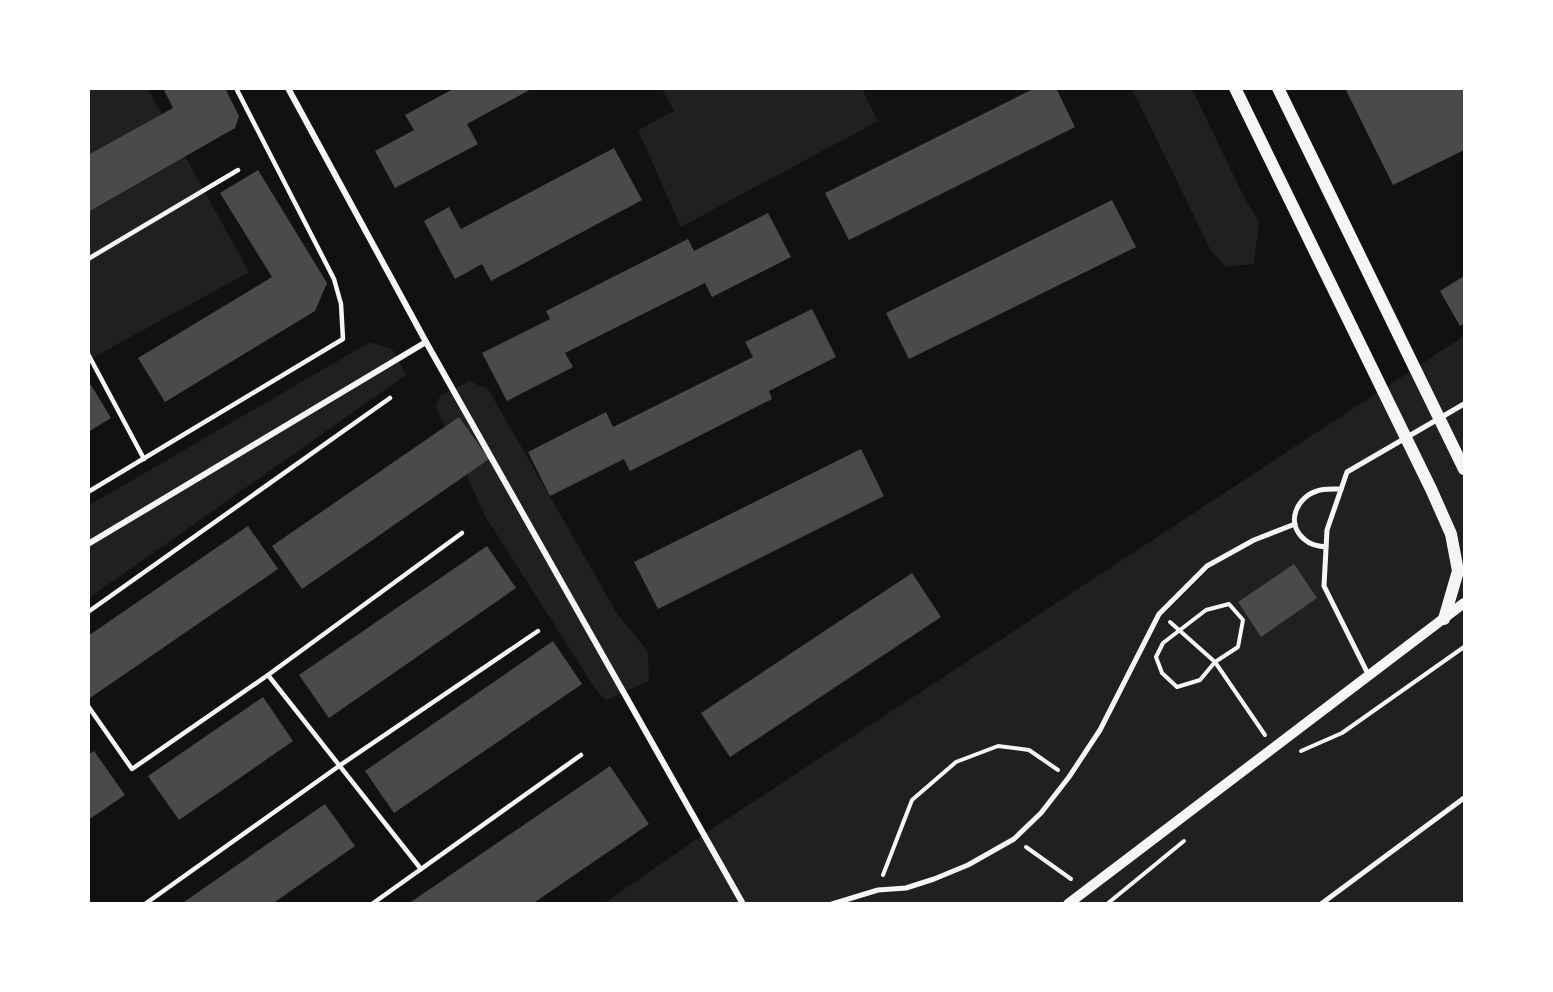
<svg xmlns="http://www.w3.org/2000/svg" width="1553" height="992" font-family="Manrope,sans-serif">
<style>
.green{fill:#202020}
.building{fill:#4a4a4a}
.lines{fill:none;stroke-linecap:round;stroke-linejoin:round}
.path{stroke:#f5f5f5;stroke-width:4}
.service{stroke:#f5f5f5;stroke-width:4.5}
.pedestrian{stroke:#f5f5f5;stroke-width:5}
.minor{stroke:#f5f5f5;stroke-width:6}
.tertiary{stroke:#f5f5f5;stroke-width:10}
.secondary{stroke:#f5f5f5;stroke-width:12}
</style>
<rect width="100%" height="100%" fill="#111"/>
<g class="green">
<path d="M 89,89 L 148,89 L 249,272 L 89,360 Z"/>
<path d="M 662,89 L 862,89 L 878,121 L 681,227 L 638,130 L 674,111 Z"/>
<path d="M 1132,89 L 1192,89 L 1243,195 L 1259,222 L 1254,264 L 1226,267 L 1211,251 Z"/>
<path d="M 1464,336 L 1464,903 L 603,904 L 704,834 Z"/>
<path d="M 370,342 L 392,349 L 406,375 L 89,598 L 88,506 Z"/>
<path d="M 469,381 L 488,389 L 618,615 L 648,651 L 649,681 L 606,700 L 598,693 L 485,516 L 436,407 L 440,396 Z"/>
</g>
<g class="building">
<path d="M 163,88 L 225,88 L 239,116 L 235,128 L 88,212 L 88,155 L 173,108 Z"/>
<path d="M 455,88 L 533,88 L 467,124 L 478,144 L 395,188 L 375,151 L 414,130 L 405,115 Z"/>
<path d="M 1035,88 L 1056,88 L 1075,127 L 849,240 L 825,193 Z"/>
<path d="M 1345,88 L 1464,88 L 1464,150 L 1393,185 Z"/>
<path d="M 614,148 L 642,200 L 491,281 L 482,264 L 455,279 L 424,221 L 449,207 L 461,229 Z"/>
<path d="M 258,170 L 327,283 L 315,311 L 165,402 L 138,358 L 272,277 L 220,193 Z"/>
<path d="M 1112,200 L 1136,247 L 909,359 L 886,313 Z"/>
<path d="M 768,213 L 791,257 L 712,297 L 705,283 L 565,353 L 573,367 L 507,401 L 482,353 L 550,319 L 546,311 L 688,239 L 694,251 Z"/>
<path d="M 1464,276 L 1464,323 L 1460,326 L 1440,291 Z"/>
<path d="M 812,309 L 836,357 L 769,391 L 772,399 L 630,471 L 624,459 L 550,496 L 528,452 L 606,412 L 613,427 L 753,357 L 745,342 Z"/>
<path d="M 91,385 L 111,418 L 88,432 L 88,386 Z"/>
<path d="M 459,417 L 489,459 L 302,589 L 272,546 Z"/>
<path d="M 861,449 L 884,496 L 658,609 L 634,562 Z"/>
<path d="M 248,526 L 278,569 L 90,698 L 88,696 L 88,636 Z"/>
<path d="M 487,546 L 516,588 L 329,718 L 299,675 Z"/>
<path d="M 1294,564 L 1317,598 L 1261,637 L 1238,602 Z"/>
<path d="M 912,573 L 941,617 L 730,757 L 701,713 Z"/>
<path d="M 553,641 L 582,684 L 394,813 L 365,771 Z"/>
<path d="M 263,697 L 293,741 L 179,820 L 148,776 Z"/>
<path d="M 94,751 L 125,795 L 88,820 L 88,755 Z"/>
<path d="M 610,766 L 649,824 L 532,904 L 408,904 Z"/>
<path d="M 325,804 L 355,846 L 272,904 L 181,904 Z"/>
</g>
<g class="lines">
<g class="path">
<path d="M 1229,604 L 1243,620 L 1238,647 L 1215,662 L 1200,680 L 1177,687 L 1162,673 L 1156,657 L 1163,643 L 1206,610 Z"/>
<path d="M 1170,622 L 1215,662 L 1265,735"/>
<path d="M 1301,751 L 1342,733 L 1464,647"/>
<path d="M 1026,847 L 1071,879"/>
<path d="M 883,875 L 912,800 L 956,762 L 998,746 L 1029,750 L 1058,770"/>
<path d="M 1107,904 L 1184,841"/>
</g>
<g class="service">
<path d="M 88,259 L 238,170"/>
<path d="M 88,354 L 144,459"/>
<path d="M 88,492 L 343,339 L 341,304 L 334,279 L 236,88"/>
<path d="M 88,612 L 390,398"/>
<path d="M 268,675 L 462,533"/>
<path d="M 88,706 L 132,769 L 268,675 L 421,869"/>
<path d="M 145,904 L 339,766 L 538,631"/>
<path d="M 372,904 L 581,755"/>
</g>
<g class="pedestrian">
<path d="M 1326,547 C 1318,546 1310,545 1304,539 C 1285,523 1297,497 1317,491 C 1324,488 1333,489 1341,489"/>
<path d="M 1369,676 L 1324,586 L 1327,530 L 1347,472 L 1464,404"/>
<path d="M 832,904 L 878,890 L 906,888 L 934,879 L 968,865 L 1014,839 L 1041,813 L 1069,777 L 1100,730 L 1159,614 L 1207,566 L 1254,540 L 1295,524"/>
<path d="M 1321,904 L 1464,798"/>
</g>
<g class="minor">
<path d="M 288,88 L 426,342 L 743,904"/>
<path d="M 88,544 L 426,342"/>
</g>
<path class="tertiary" d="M 1068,904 L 1464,603"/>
<g class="secondary">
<path d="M 1235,88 L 1431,489 L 1451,534 L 1458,571 L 1444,619"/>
<path d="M 1278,88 L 1464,469"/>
</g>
</g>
<rect width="1553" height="992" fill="none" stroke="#ffffff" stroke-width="180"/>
</svg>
